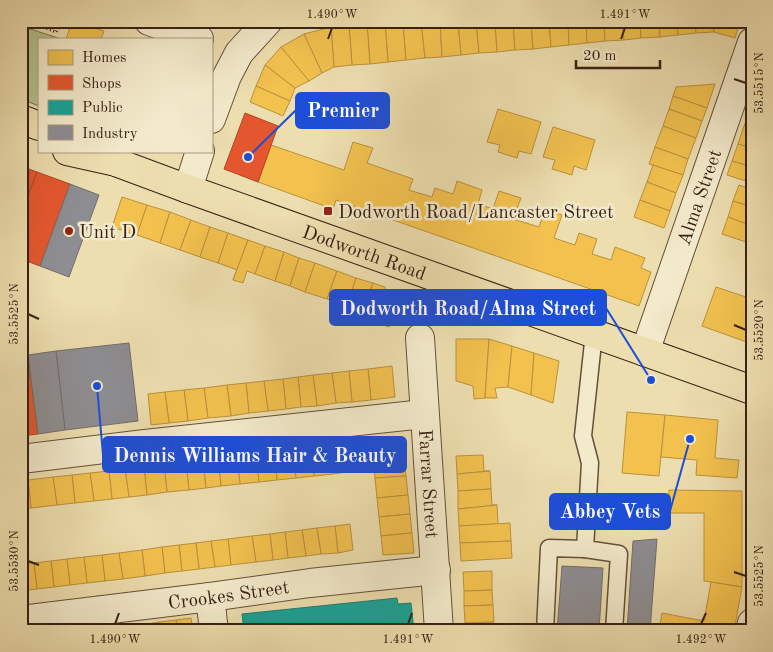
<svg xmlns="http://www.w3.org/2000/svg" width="773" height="652" font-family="'Old Standard TT',serif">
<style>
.green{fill:#b4c28e;stroke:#767150}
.homes{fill:#f2c14e;stroke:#ba913c}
.shops{fill:#e4572e;stroke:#b04626}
.public{fill:#17a398;stroke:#217c70}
.industry{fill:#8d8d92;stroke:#736c6c}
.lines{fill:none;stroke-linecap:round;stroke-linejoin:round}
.lane-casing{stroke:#64503a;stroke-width:19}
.street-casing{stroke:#64503a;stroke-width:30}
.highway-casing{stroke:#372013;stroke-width:30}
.path{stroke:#372013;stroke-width:3;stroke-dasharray:1 2.5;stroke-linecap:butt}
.lane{stroke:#f3eacb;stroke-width:16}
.street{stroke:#f3eacb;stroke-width:28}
.highway{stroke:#eddeaf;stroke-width:28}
.ticks{fill:none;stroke:#372013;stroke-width:2}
.poi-dot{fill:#8f2418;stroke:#f3eacb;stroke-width:2}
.labels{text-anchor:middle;stroke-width:5;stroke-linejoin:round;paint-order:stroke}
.street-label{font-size:19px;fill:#372013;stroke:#f3eacb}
.poi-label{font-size:19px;fill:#372013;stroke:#f3eacb;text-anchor:start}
.leader{fill:none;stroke:#1d4ed8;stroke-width:2}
.callout-dot{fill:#1d4ed8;stroke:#f3eacb;stroke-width:2}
.callout{fill:#1d4ed8;stroke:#1d4ed8;stroke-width:2}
.callout-label{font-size:20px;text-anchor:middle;font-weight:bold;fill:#fff}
.neatline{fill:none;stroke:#372013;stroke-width:2}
.ticks-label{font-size:12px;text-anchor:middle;fill:#372013}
</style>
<rect width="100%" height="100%" fill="#eddeaf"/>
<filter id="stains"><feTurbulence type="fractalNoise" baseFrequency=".004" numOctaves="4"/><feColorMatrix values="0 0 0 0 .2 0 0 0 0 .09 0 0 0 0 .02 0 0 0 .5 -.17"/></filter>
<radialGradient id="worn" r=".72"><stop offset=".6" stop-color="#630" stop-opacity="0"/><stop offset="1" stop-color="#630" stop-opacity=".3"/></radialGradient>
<path class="green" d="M 21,26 L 61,39 L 39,39 L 39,106 L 21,99 Z"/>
<g class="homes">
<path d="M 72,21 L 104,31 L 101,39 L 66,39 Z"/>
<path d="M 403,21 L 406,60 L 388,62 L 385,22 Z"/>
<path d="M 403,21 L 421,21 L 425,58 L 406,60 Z"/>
<path d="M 421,21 L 440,21 L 442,57 L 425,58 Z"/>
<path d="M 440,21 L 458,21 L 461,55 L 442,57 Z"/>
<path d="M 458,21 L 476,21 L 479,53 L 461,55 Z"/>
<path d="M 476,21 L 495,21 L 497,52 L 479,53 Z"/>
<path d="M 495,21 L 513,21 L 515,50 L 497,52 Z"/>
<path d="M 513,21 L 531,21 L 533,49 L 515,50 Z"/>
<path d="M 531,21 L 549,21 L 551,47 L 533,49 Z"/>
<path d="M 549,21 L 568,21 L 569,45 L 551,47 Z"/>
<path d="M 568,21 L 586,21 L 587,43 L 569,45 Z"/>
<path d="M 586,21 L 604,21 L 605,41 L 587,43 Z"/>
<path d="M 604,21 L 622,21 L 624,40 L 605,41 Z"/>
<path d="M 622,21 L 640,21 L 641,38 L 624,40 Z"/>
<path d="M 640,21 L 659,21 L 660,37 L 641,38 Z"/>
<path d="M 659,21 L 677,21 L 678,35 L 660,37 Z"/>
<path d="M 677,21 L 695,21 L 696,33 L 678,35 Z"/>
<path d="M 695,21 L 713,21 L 714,32 L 696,33 Z"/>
<path d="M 713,21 L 740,21 L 735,38 L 714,32 Z"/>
<path d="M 385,22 L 388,62 L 370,64 L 367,23 Z"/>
<path d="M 367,23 L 370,64 L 352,65 L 349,25 Z"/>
<path d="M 349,25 L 352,65 L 334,67 L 331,27 Z"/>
<path d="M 331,27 L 334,67 L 322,73 L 304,34 Z"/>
<path d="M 304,34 L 322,73 L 309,81 L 281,47 Z"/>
<path d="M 281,47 L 309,81 L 295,88 L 265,65 Z"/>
<path d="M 265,65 L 295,88 L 290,101 L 256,86 Z"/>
<path d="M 715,84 L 707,108 L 673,96 L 676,87 Z"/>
<path d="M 256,86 L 290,101 L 283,116 L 250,102 Z"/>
<path d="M 673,96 L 707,108 L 702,121 L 669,109 Z"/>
<path d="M 498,109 L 541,122 L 531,154 L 519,151 L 517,158 L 498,152 L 500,145 L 487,142 Z"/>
<path d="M 669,109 L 702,121 L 696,138 L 663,126 Z"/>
<path d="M 749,114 L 752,115 L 752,129 L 744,126 Z"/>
<path d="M 663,126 L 696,138 L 688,159 L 655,147 Z"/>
<path d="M 744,126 L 752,129 L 752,148 L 738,144 Z"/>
<path d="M 553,127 L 595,140 L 586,170 L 574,166 L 572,175 L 552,169 L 555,160 L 543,157 Z"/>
<path d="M 353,142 L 373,148 L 367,163 L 413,179 L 409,190 L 432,197 L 435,188 L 453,194 L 457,181 L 482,190 L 478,204 L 493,209 L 499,191 L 521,198 L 513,219 L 539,227 L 545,209 L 562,215 L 554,238 L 575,245 L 579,233 L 597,239 L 592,254 L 611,260 L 615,247 L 645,258 L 641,268 L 651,272 L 639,306 L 336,200 L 333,209 L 258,182 L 271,145 L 344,170 Z"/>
<path d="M 738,144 L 752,148 L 752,167 L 732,161 Z"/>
<path d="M 655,147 L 688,159 L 683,175 L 649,164 Z"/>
<path d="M 732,161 L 752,167 L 752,183 L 727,175 Z"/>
<path d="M 653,165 L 683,175 L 676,193 L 647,182 Z"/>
<path d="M 647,182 L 676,193 L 670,211 L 640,200 Z"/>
<path d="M 739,185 L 752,189 L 752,207 L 733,201 Z"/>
<path d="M 122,197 L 147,205 L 137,235 L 112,227 Z"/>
<path d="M 640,200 L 670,211 L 664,228 L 634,217 Z"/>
<path d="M 733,201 L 752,207 L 752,226 L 728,217 Z"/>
<path d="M 147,205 L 170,212 L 160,243 L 137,235 Z"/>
<path d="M 170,212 L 191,220 L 180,250 L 160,243 Z"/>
<path d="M 728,217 L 752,226 L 752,244 L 722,234 Z"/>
<path d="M 191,220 L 210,227 L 200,257 L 180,250 Z"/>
<path d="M 210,227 L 228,233 L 218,263 L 200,257 Z"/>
<path d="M 228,233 L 248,240 L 233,280 L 237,270 L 218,263 Z"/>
<path d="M 248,240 L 265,246 L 255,274 L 247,271 L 243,283 L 233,280 Z"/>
<path d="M 265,246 L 284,252 L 275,281 L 255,274 Z"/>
<path d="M 284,252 L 299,258 L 290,286 L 275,281 Z"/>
<path d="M 299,258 L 315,263 L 305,292 L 290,286 Z"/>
<path d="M 315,263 L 337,271 L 327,299 L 305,292 Z"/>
<path d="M 337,271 L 356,278 L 345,312 L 337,309 L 339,303 L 327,299 Z"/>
<path d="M 356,278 L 373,283 L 360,317 L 345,312 Z"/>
<path d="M 373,283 L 385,287 L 389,327 L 360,317 Z"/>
<path d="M 716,287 L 752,299 L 752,344 L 702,326 Z"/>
<path d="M 456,339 L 489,339 L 485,398 L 474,399 L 473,386 L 456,381 Z"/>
<path d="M 489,339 L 512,346 L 508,387 L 495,388 L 497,398 L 485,398 Z"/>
<path d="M 512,346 L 534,353 L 531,395 L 508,387 Z"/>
<path d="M 534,353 L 559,361 L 553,403 L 531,395 Z"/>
<path d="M 392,366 L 395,397 L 371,400 L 368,369 Z"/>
<path d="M 368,369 L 371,400 L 352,402 L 349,371 Z"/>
<path d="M 349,371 L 352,402 L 336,403 L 332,373 Z"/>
<path d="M 332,373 L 336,403 L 317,406 L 313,375 Z"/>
<path d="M 313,375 L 317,406 L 301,407 L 298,377 Z"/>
<path d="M 298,377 L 301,407 L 286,409 L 283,379 Z"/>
<path d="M 283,379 L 286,409 L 268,411 L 264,381 Z"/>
<path d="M 264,381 L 268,411 L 249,413 L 246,383 Z"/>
<path d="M 246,383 L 249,413 L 231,416 L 227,385 Z"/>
<path d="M 227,385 L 231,416 L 208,418 L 204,388 Z"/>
<path d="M 204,388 L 208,418 L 188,421 L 184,390 Z"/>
<path d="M 184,390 L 188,421 L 169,423 L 165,392 Z"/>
<path d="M 165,392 L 169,423 L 151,425 L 148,394 Z"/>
<path d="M 627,412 L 665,415 L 659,476 L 622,473 Z"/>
<path d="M 665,415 L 718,420 L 715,458 L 739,460 L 737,478 L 696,475 L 697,460 L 661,457 Z"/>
<path d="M 403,437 L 404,456 L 373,459 L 372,440 Z"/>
<path d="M 343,444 L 347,472 L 333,474 L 330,446 Z"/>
<path d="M 330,446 L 333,474 L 314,476 L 311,448 Z"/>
<path d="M 311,448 L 314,476 L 296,478 L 292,450 Z"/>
<path d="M 292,450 L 296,478 L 277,480 L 274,452 Z"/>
<path d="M 274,452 L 277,480 L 259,482 L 255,454 Z"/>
<path d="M 255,454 L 259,482 L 240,484 L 237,456 Z"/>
<path d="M 483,455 L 484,471 L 490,471 L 457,474 L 456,456 Z"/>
<path d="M 237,456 L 240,484 L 221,486 L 218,458 Z"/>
<path d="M 404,456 L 406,476 L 375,478 L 373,459 Z"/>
<path d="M 218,458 L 221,486 L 206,488 L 203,460 Z"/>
<path d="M 203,460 L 206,488 L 189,490 L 186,462 Z"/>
<path d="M 186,462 L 189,490 L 167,492 L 164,464 Z"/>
<path d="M 164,464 L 167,492 L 147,495 L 144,467 Z"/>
<path d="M 144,467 L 147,495 L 129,497 L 125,469 Z"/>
<path d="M 125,469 L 129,497 L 112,499 L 109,471 Z"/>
<path d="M 109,471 L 112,499 L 94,501 L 90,473 Z"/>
<path d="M 490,471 L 491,489 L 458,491 L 457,474 Z"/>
<path d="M 90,473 L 94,501 L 75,503 L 72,475 Z"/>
<path d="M 72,475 L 75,503 L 57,505 L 53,477 Z"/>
<path d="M 406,476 L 408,495 L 377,498 L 375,478 Z"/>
<path d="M 53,477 L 57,505 L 31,508 L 28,480 Z"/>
<path d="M 21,480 L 28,480 L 31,508 L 21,509 Z"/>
<path d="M 491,489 L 492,505 L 497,505 L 458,509 L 458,491 Z"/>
<path d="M 669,490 L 742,491 L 742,587 L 704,581 L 704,513 L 668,513 Z"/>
<path d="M 408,495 L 410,514 L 379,517 L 377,498 Z"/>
<path d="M 497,505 L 498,524 L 459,526 L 458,509 Z"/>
<path d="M 410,514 L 412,533 L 381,536 L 379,517 Z"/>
<path d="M 510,523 L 511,541 L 460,543 L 459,526 Z"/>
<path d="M 350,524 L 353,550 L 338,553 L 335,526 Z"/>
<path d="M 335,526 L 338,553 L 321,554 L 317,528 Z"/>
<path d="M 317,528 L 321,554 L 306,556 L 302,530 Z"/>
<path d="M 302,530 L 306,556 L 288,558 L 285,532 Z"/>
<path d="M 285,532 L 288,558 L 273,560 L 270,534 Z"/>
<path d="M 412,533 L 414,553 L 383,555 L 381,536 Z"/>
<path d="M 270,534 L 273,560 L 256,562 L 252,536 Z"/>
<path d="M 252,536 L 256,562 L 231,565 L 228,539 Z"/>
<path d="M 228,539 L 231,565 L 215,567 L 211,541 Z"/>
<path d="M 211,541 L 215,567 L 199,569 L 196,543 Z"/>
<path d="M 511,541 L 512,558 L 461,561 L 460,543 Z"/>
<path d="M 196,543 L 199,569 L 182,571 L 179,545 Z"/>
<path d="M 179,545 L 182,571 L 165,573 L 162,547 Z"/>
<path d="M 162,547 L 165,573 L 145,576 L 142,550 Z"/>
<path d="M 142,550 L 145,576 L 123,579 L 119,553 Z"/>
<path d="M 119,553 L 123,579 L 105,581 L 102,555 Z"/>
<path d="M 102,555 L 105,581 L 87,583 L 84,557 Z"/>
<path d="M 84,557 L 87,583 L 70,585 L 67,559 Z"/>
<path d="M 67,559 L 70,585 L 54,587 L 51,561 Z"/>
<path d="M 51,561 L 54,587 L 37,589 L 34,563 Z"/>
<path d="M 34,563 L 37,589 L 21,591 L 21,564 Z"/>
<path d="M 492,571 L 492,590 L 464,591 L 463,572 Z"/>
<path d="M 711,582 L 742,587 L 734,631 L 659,631 L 662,613 L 704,621 Z"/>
<path d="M 492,590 L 493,605 L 464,606 L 464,591 Z"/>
<path d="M 493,605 L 494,622 L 465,623 L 464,606 Z"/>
<path d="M 191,618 L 193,631 L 178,631 L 176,620 Z"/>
<path d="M 176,620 L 178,631 L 160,631 L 159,622 Z"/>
<path d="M 159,622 L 160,631 L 144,631 L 143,625 Z"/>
<path d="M 494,622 L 494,631 L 465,631 L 465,623 Z"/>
<path d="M 143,625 L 144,631 L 126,631 L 125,627 Z"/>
<path d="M 125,627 L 126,631 L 104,631 L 104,629 Z"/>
</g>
<g class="shops">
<path d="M 245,113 L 278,126 L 258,182 L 224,169 Z"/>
<path d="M 21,166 L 37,172 L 21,215 Z"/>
<path d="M 37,172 L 70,184 L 40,266 L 21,259 L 21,215 Z"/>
<path d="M 28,355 L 38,434 L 21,436 L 21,356 Z"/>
</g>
<path class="public" d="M 397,598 L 398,604 L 411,603 L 414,631 L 244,631 L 242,614 Z"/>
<g class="industry">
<path d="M 70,184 L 99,195 L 69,277 L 40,266 Z"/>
<path d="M 129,343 L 138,421 L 65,430 L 56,351 Z"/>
<path d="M 56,351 L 65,430 L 38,434 L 28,355 Z"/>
<path d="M 657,539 L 650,631 L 627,631 L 633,541 Z"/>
<path d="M 562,566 L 603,568 L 599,631 L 557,631 Z"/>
</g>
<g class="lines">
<g class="lane-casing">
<g id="lane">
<path d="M 594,333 L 583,436 L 590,463 L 585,549 L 619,554 L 614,631"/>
<path d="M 545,631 L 549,548 L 585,549"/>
</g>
</g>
<g class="street-casing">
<g id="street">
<path d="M 149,21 L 199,39"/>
<path d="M 211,119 L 227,76 L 239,53 L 268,21"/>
<path d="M 188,189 L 200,151"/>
<path id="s1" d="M 420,338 L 439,631"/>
<path id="s2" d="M 645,352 L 752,42"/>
<path d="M 21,459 L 145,444 L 424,414"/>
<path d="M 210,597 L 214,631"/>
<path id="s3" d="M 21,620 L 210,597 L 310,583 L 436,570"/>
<path d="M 750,631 L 752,623"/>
</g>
</g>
<g class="highway-casing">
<g id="highway">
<path d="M 21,119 L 39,126"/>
<path d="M 67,151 L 112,161"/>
<path id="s4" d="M 95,151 L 118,163 L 188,189 L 752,390"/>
</g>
</g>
<path class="path" d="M 27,21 L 56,32 L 63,21"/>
<use href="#lane" class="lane"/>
<use href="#street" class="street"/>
<use href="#highway" class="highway"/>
</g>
<path class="ticks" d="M 328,39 L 332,28M 621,39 L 625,28M 734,79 L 746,83M 28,314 L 39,319M 734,325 L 746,330M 28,561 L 39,565M 734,572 L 746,576M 115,624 L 119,613M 408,624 L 412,613M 701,624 L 706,613"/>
<g class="poi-dot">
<rect x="323" y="206" width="10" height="10" rx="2.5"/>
<circle cx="69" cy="231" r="5"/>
</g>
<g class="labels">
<g class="street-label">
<text dy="7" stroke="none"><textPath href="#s2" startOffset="164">Alma Street</textPath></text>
<text dy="7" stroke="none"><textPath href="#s4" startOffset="288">Dodworth Road</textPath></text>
<text dy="7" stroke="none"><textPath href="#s1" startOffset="146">Farrar Street</textPath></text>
<text dy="7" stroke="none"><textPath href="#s3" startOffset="209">Crookes Street</textPath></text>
</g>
<g class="poi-label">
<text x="338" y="218">Dodworth Road/Lancaster Street</text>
<text x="79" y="238">Unit D</text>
</g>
</g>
<path class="leader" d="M248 157L296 110M651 380L606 308M97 386L103 455M690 439L670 511"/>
<g class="callout-dot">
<circle cx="248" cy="157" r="5"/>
<circle cx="651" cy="380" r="5"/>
<circle cx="97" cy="386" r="5"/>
<circle cx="690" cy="439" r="5"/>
</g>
<g class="callout">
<rect x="296" y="93" width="93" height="35" rx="5"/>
<rect x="330" y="290" width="276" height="35" rx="5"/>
<rect x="103" y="437" width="303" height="35" rx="5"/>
<rect x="550" y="494" width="120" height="35" rx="5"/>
</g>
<g class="callout-label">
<text x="343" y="117">Premier</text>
<text x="468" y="315">Dodworth Road/Alma Street</text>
<text x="255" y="462">Dennis Williams Hair &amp; Beauty</text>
<text x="610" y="518">Abbey Vets</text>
</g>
<rect width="773" height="652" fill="none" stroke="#eddeaf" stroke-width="55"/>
<rect x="38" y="38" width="175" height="115" fill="#f3eacb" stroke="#a89981"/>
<rect x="48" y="50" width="25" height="15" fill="#f2c14e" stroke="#a89981"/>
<text x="82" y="62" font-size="15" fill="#372013">Homes</text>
<rect x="48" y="75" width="25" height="15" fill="#e4572e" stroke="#a89981"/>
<text x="82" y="88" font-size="15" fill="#372013">Shops</text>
<rect x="48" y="100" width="25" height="15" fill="#17a398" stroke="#a89981"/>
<text x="82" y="112" font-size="15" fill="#372013">Public</text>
<rect x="48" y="125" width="25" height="15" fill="#8d8d92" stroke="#a89981"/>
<text x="82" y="138" font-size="15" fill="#372013">Industry</text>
<path d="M576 60v8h84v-8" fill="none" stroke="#372013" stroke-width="2.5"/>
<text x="583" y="60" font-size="15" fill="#372013" stroke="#f3eacb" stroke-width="4" paint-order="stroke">20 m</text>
<rect x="28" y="28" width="718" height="596" class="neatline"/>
<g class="ticks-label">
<text x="332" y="18">1.490°W</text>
<text x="625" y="18">1.491°W</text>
<text transform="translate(759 83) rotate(-90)" y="4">53.5515°N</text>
<text transform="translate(14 314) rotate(-90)" y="4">53.5525°N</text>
<text transform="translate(759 330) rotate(-90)" y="4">53.5520°N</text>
<text transform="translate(14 561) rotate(-90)" y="4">53.5530°N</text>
<text transform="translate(759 576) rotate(-90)" y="4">53.5525°N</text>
<text x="115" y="643">1.490°W</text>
<text x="408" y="643">1.491°W</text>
<text x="701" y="643">1.492°W</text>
</g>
<rect width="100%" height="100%" filter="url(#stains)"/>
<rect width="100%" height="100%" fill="url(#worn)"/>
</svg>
